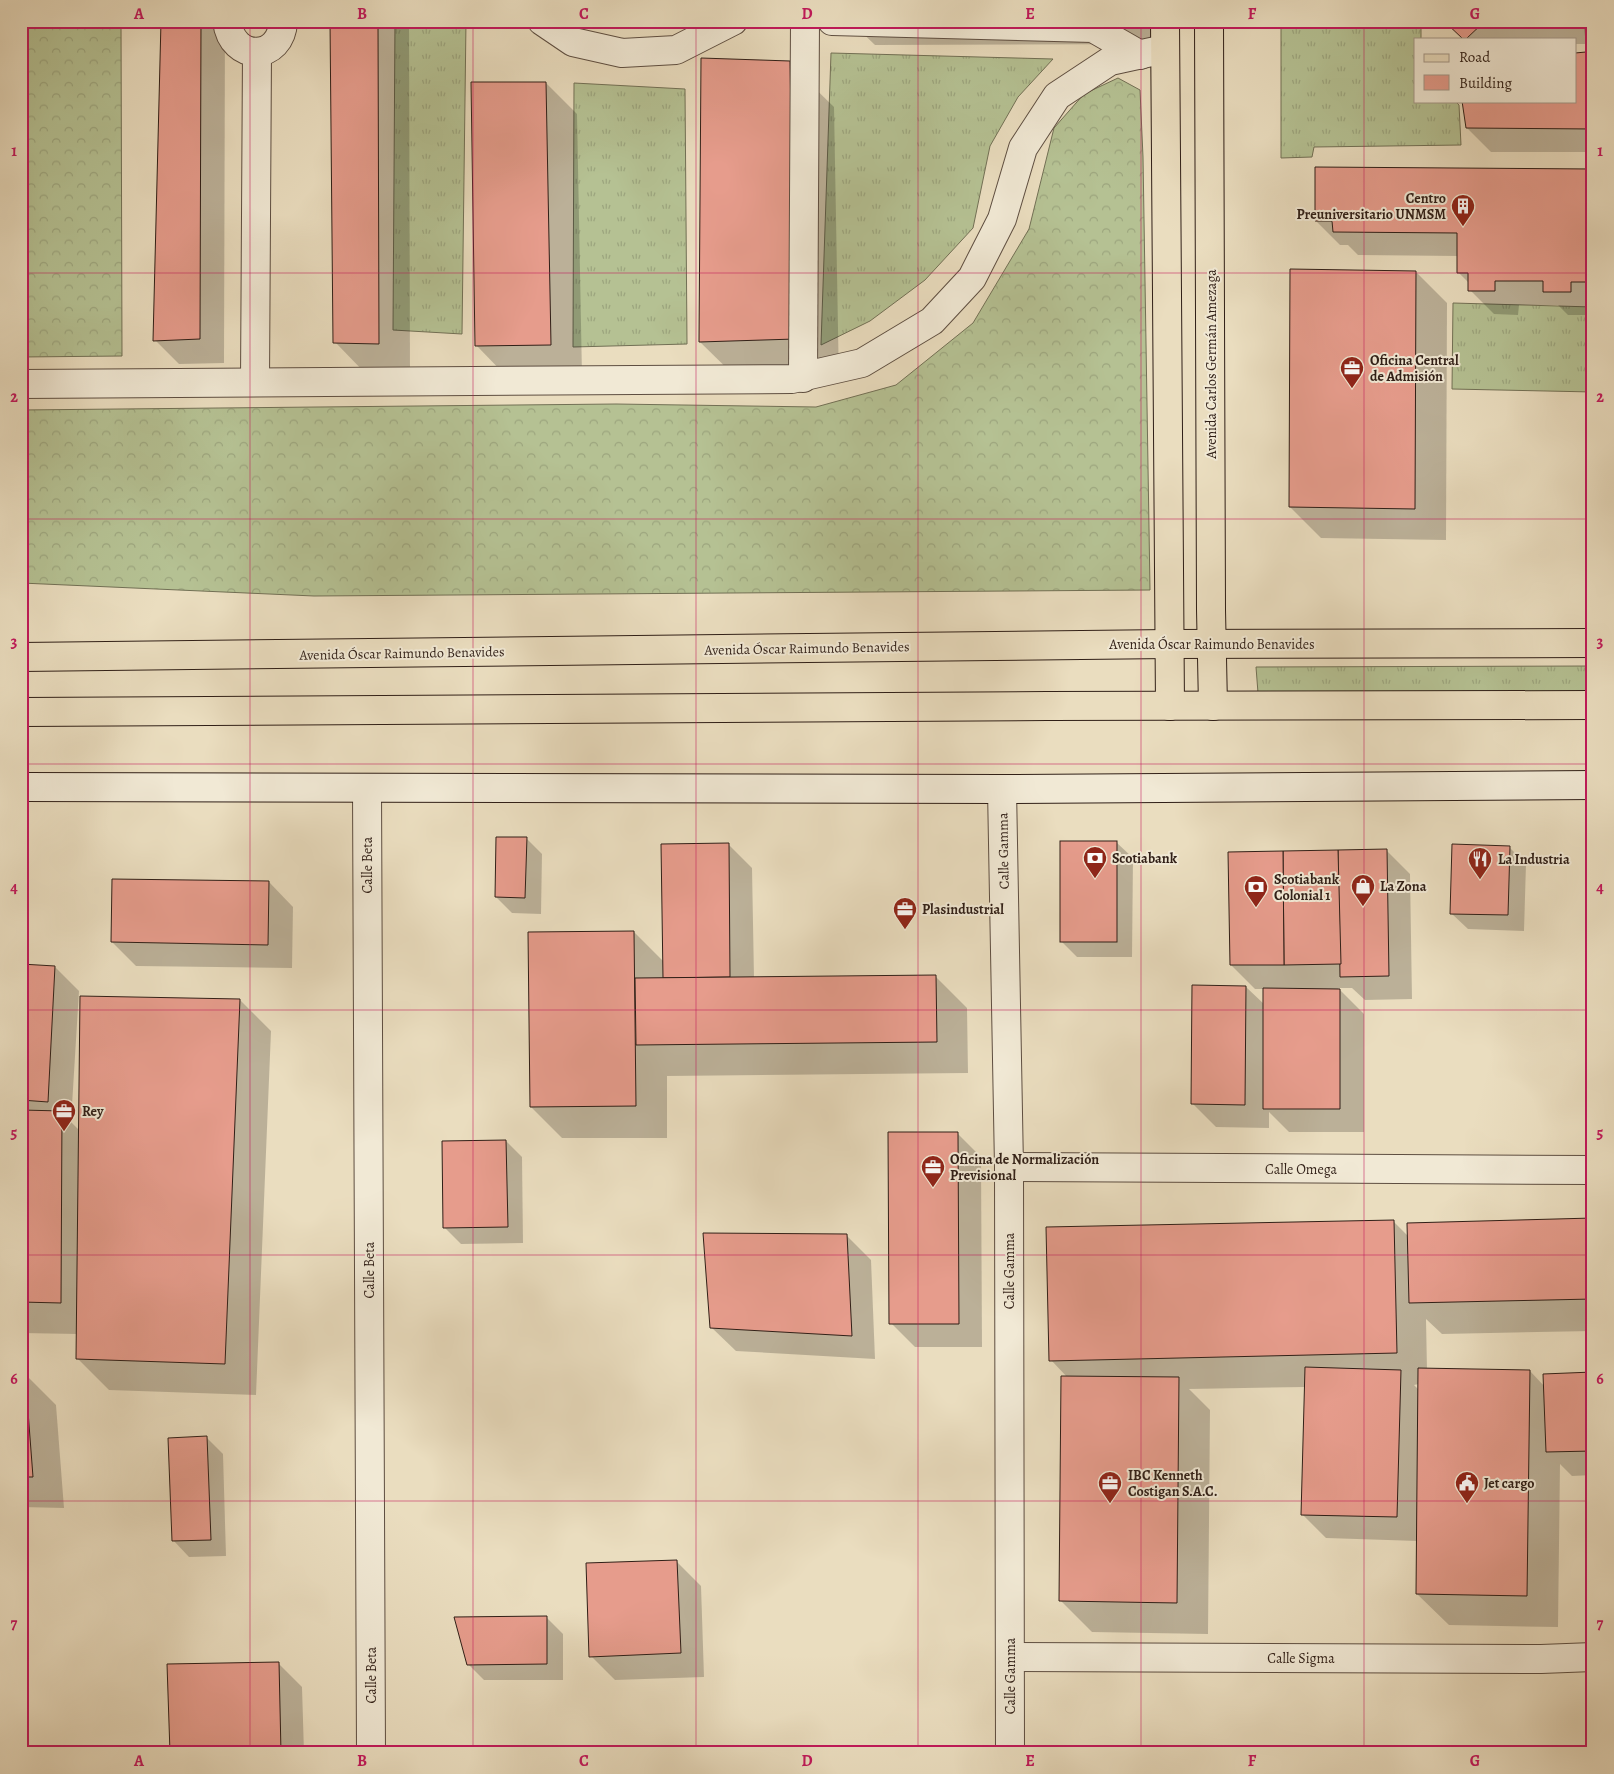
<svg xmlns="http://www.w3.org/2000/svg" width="1614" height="1774" font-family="Alegreya,serif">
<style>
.grass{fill:url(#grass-tufts);stroke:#727055}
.forest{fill:url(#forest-crowns);stroke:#727055}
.shadow{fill:#0003;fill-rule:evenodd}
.building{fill:#e69c8c;stroke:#301f17}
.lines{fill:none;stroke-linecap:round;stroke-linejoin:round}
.minor-casing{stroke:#5e4e41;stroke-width:30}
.secondary-casing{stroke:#301f17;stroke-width:30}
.primary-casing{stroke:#301f17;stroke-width:30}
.minor{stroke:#f1e9d5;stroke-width:28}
.secondary{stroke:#f1e9d5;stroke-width:28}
.primary{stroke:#eaddbf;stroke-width:28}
.grid{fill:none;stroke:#c2185b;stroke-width:1;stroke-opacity:0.55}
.labels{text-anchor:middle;stroke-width:4;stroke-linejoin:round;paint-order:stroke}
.poi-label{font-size:14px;font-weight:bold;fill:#301f17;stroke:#f1e9d5;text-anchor:start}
.street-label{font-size:14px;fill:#301f17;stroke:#f1e9d5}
.neatline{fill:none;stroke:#c2185b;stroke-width:2}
.grid-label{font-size:16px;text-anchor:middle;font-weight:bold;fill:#c2185b}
</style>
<defs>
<pattern id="grass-tufts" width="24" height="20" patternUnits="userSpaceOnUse" patternTransform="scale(1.25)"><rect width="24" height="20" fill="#b5c193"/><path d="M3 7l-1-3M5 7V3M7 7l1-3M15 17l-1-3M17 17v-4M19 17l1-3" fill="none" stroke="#9ca57e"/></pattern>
<pattern id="forest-crowns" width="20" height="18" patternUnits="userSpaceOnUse" patternTransform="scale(1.25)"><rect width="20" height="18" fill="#b5c193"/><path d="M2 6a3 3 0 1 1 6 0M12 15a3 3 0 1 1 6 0" fill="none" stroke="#9ca57e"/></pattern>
</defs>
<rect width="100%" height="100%" fill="#eaddbf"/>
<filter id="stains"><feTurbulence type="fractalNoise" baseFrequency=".004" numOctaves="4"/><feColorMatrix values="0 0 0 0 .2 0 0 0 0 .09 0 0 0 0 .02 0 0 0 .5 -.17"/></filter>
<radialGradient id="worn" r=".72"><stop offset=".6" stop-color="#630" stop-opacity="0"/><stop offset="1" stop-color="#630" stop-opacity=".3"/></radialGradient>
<g class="grass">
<path d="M 395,21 L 466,21 L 462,334 L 393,330 Z"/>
<path d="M 586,21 L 682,21 L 675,24 L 593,28 Z"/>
<path d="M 1281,21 L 1421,21 L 1421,39 L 1415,39 L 1415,101 L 1455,101 L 1459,105 L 1461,145 L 1314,147 L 1312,157 L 1281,158 Z"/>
<path d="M 831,53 L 1053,59 L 1018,97 L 990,146 L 973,228 L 925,280 L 870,321 L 821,345 Z"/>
<path d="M 574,83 L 685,89 L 687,344 L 573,347 Z"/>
<path d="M 1453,303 L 1593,307 L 1593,392 L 1452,389 Z"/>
<path d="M 1593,666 L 1593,692 L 1258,693 L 1256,667 Z"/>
</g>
<g class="forest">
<path d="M 21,21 L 121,21 L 122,356 L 21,357 Z"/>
<path d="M 1118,78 L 1140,90 L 1143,157 L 1150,590 L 314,596 L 21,583 L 21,410 L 616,404 L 816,407 L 896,385 L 973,323 L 1029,229 L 1054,128 L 1084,94 Z"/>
</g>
<g class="shadow">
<path d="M 162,21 L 225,21 L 224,363 L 179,364 L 155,340 Z"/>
<path d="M 331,21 L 409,21 L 410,375 L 366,374 L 335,342 Z"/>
<path d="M 850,21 L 1176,21 L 1176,44 L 875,45 Z"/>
<path d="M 1447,21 L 1593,21 L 1593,152 L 1491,152 L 1467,128 L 1575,101 L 1588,54 L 1587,44 L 1575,44 L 1575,39 L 1463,39 L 1446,22 Z"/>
<path d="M 789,63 L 834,107 L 839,383 L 745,386 L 700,342 Z"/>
<path d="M 546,83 L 577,114 L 582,376 L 507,377 L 476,345 Z"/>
<path d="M 1593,170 L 1593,315 L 1568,315 L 1558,305 L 1519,305 L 1518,315 L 1494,314 L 1470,290 L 1470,284 L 1458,272 L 1458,256 L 1358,255 L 1348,245 L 1340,245 L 1316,221 Z"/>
<path d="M 1416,272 L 1447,303 L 1446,540 L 1321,538 L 1290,507 Z"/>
<path d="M 21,300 L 22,371 L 21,371 Z"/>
<path d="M 526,838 L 542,854 L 541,914 L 512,913 L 496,897 Z"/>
<path d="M 1116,842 L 1133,858 L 1132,957 L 1077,957 L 1061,941 Z"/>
<path d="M 728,844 L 752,868 L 754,978 L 935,976 L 967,1008 L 968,1073 L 667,1076 L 667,1138 L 562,1138 L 531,1107 L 634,932 L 664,962 Z"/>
<path d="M 1510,848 L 1526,864 L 1524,931 L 1468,929 L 1451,913 Z"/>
<path d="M 1386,850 L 1410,874 L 1412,999 L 1365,1000 L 1352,988 L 1338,988 L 1364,1014 L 1364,1132 L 1289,1132 L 1269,1112 L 1269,1128 L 1216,1127 L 1192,1103 L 1246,987 L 1265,1005 L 1265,989 L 1255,989 L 1231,965 Z"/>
<path d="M 269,882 L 293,907 L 292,968 L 136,966 L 112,942 Z"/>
<path d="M 21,966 L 55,967 L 79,991 L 71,1122 L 80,1131 L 240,1000 L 271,1031 L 256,1395 L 109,1390 L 78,1359 L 78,1334 L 21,1333 Z"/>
<path d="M 957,1133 L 981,1157 L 982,1347 L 915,1347 L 891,1323 Z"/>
<path d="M 506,1141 L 522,1157 L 523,1243 L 461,1244 L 444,1227 Z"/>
<path d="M 1593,1219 L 1593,1331 L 1442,1334 L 1426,1319 L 1427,1370 L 1530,1371 L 1545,1387 L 1593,1373 L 1593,1475 L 1572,1476 L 1560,1464 L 1558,1627 L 1449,1625 L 1417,1594 L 1418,1541 L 1326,1538 L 1302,1514 L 1305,1387 L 1189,1389 L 1210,1410 L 1208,1634 L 1092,1632 L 1061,1601 L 1067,1377 L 1051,1360 L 1393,1221 L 1408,1236 ZM 1419,1384 L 1419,1390 L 1414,1385 Z"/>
<path d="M 847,1236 L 871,1260 L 875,1359 L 736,1351 L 711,1327 Z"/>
<path d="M 21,1373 L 24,1373 L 56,1405 L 64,1508 L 21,1507 Z"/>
<path d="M 207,1438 L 223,1454 L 226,1556 L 189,1557 L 173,1540 Z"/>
<path d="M 677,1562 L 701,1586 L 704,1677 L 615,1680 L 591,1656 Z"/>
<path d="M 547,1618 L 563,1634 L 563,1680 L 484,1680 L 468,1664 Z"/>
<path d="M 278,1663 L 302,1687 L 304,1753 L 171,1753 Z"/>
</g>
<g class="building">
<path d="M 161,21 L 201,21 L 200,339 L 153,341 Z"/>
<path d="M 330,21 L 378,21 L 379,344 L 333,343 Z"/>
<path d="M 1446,21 L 1485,21 L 1466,39 L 1463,39 L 1445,22 Z"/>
<path d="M 1585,21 L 1593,21 L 1593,129 L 1466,128 L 1462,101 L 1575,101 L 1575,53 L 1586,52 Z"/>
<path d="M 701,58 L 790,61 L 795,339 L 699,342 Z"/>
<path d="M 471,82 L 546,82 L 551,345 L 475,346 Z"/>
<path d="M 1315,167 L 1593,169 L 1593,282 L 1571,282 L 1571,292 L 1543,292 L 1543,281 L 1495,281 L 1495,291 L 1468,291 L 1468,273 L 1457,273 L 1457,233 L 1333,232 L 1332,221 L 1315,221 Z"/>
<path d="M 1290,269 L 1416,271 L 1415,509 L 1289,507 Z"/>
<path d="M 496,837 L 527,837 L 525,898 L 495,897 Z"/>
<rect x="1060" y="841" width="57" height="101"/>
<path d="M 729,843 L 730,977 L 663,978 L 661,844 Z"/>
<path d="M 1452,844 L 1510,846 L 1508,915 L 1450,914 Z"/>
<path d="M 1387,849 L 1389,976 L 1340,977 L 1338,850 Z"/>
<path d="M 1338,850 L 1341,964 L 1284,965 L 1283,851 Z"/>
<path d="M 1283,851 L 1284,965 L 1230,965 L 1228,852 Z"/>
<path d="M 112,879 L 269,881 L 268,945 L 111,942 Z"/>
<path d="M 634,931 L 636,1106 L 530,1107 L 528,932 Z"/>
<path d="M 21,964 L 55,966 L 48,1102 L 21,1100 Z"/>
<path d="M 936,975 L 937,1042 L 636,1045 L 635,978 Z"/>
<path d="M 1192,985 L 1246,986 L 1245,1105 L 1191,1104 Z"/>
<path d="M 1263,988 L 1340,989 L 1340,1109 L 1263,1109 Z"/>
<path d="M 80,996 L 240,999 L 225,1364 L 76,1359 Z"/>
<path d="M 21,1110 L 62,1111 L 61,1303 L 21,1302 Z"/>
<path d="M 888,1132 L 958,1132 L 959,1324 L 889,1324 Z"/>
<path d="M 506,1140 L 508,1227 L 443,1228 L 442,1141 Z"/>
<path d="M 1593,1218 L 1593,1299 L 1409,1303 L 1407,1223 Z"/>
<path d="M 1394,1220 L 1397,1353 L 1049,1361 L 1046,1227 Z"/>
<path d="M 703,1233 L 847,1234 L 852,1336 L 710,1328 Z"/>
<path d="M 1305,1367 L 1401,1370 L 1397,1517 L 1301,1515 Z"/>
<path d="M 1418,1368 L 1530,1370 L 1527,1596 L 1416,1594 Z"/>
<path d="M 21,1371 L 25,1372 L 33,1477 L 21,1477 Z"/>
<path d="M 1593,1372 L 1593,1451 L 1546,1452 L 1543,1374 Z"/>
<path d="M 1061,1376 L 1179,1377 L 1177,1603 L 1059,1601 Z"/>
<path d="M 207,1436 L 211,1540 L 172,1541 L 168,1438 Z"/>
<path d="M 677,1560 L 681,1653 L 589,1657 L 586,1563 Z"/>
<path d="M 547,1616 L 547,1664 L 467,1665 L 454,1617 Z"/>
<path d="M 279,1662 L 281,1753 L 170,1753 L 167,1664 Z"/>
</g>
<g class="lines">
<g class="minor-casing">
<g id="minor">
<path d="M 227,21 C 232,63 282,61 283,21"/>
<path d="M 542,21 L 573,42 L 622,53 L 676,50 L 733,21"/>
<path d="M 832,21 L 1093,28 L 1140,55"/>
<path d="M 803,378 L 805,21"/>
<path d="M 255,382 L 257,52"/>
<path d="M 21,384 L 792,379 L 862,363 L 932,321 L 972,278 L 1002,219 L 1023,148 L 1057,96 L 1110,61 L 1165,49"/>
<path d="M 367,788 L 371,1753"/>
<path d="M 1002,789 L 1009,1167 L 1010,1753"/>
<path d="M 1009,1167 L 1593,1170"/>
<path d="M 1010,1657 L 1541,1659 L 1593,1657"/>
</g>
</g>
<g class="secondary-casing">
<path id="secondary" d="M 21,787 L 1002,789 L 1593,785"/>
</g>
<g class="primary-casing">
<g id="primary">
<path d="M 1165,21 L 1170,706"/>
<path d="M 1209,21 L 1211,610 L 1213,706"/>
<path d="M 21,657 L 1169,644 L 1593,643"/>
<path d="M 21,712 L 1047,706 L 1593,705"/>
</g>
</g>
<use href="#minor" class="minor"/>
<use href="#secondary" class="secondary"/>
<use href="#primary" class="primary"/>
</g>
<path class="grid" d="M 250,21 L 250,1753M 473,21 L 473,1753M 696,21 L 696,1753M 918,21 L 918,1753M 1141,21 L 1141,1753M 1364,21 L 1364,1753M 21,273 L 1593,273M 21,519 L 1593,519M 21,764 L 1593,764M 21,1010 L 1593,1010M 21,1255 L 1593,1255M 21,1501 L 1593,1501"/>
<defs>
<g id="building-pin" transform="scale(1.25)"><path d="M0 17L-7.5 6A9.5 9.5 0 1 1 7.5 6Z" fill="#8f2418" stroke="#f1e9d5"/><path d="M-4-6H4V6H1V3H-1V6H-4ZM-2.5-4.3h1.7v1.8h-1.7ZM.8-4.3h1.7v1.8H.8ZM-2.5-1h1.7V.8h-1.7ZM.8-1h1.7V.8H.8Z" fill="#fff"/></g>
<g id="office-pin" transform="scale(1.25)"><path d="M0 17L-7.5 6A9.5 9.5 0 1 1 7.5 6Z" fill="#8f2418" stroke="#f1e9d5"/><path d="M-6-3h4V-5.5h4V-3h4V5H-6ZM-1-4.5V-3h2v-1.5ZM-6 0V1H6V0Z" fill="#fff"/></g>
<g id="bank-pin" transform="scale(1.25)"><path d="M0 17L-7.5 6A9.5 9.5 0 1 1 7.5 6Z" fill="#8f2418" stroke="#f1e9d5"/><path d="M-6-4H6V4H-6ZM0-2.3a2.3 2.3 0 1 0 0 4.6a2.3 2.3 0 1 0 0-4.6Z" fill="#fff"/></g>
<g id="restaurant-pin" transform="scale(1.25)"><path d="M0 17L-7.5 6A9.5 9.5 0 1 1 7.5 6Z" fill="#8f2418" stroke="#f1e9d5"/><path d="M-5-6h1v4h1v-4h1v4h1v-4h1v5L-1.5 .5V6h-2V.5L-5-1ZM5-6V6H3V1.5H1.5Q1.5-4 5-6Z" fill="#fff"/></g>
<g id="shop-pin" transform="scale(1.25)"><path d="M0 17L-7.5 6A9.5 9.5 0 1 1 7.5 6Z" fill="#8f2418" stroke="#f1e9d5"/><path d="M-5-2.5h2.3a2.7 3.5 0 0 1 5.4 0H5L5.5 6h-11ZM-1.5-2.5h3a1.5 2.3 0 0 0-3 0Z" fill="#fff"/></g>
<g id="civic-pin" transform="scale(1.25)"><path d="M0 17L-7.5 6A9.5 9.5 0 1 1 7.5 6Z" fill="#8f2418" stroke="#f1e9d5"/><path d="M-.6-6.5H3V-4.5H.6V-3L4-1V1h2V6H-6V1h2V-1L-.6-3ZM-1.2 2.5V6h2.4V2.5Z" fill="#fff"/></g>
</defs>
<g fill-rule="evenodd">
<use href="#building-pin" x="1463" y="206"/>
<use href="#office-pin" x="1352" y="368"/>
<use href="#bank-pin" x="1095" y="858"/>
<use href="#restaurant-pin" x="1480" y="859"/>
<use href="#shop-pin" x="1363" y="886"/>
<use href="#bank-pin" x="1256" y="887"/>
<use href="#office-pin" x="905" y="909"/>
<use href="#office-pin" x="64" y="1111"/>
<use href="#office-pin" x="933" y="1167"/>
<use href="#office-pin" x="1110" y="1483"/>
<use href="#civic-pin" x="1467" y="1483"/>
</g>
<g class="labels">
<g class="poi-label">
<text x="1446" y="203" text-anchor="end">Centro<tspan x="1446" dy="16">Preuniversitario UNMSM</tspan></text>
<text x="1370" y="365">Oficina Central<tspan x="1370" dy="16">de Admisión</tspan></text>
<text x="1112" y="863">Scotiabank</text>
<text x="1498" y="864">La Industria</text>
<text x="1274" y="884">Scotiabank<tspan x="1274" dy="16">Colonial 1</tspan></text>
<text x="1380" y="891">La Zona</text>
<text x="922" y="914">Plasindustrial</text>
<text x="82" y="1116">Rey</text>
<text x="950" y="1164">Oficina de Normalización<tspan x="950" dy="16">Previsional</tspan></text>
<text x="1128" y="1480">IBC Kenneth<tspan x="1128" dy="16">Costigan S.A.C.</tspan></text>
<text x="1484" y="1488">Jet cargo</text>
</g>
<g class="street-label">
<text transform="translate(1211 364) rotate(-90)" y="5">Avenida Carlos Germán Amezaga</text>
<text x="1212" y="649">Avenida Óscar Raimundo Benavides</text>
<text transform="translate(807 648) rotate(-1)" y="5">Avenida Óscar Raimundo Benavides</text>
<text transform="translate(402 653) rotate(-1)" y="5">Avenida Óscar Raimundo Benavides</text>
<text transform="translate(1003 851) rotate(-91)" y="5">Calle Gamma</text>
<text transform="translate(367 865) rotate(-90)" y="5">Calle Beta</text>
<text x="1301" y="1174">Calle Omega</text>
<text transform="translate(369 1270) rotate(-90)" y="5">Calle Beta</text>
<text transform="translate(1009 1271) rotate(-90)" y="5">Calle Gamma</text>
<text x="1301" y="1663">Calle Sigma</text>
<text transform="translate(371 1675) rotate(-90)" y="5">Calle Beta</text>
<text transform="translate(1010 1676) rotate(-90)" y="5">Calle Gamma</text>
</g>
</g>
<rect width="1614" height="1774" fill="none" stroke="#eaddbf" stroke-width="55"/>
<rect x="1414" y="38" width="162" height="65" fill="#f1e9d5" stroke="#a49889"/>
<rect x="1424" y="54" width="25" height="8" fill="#eaddbf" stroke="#a49889"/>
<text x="1459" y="62" font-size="15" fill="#301f17">Road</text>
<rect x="1424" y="75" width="25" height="15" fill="#e69c8c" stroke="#a49889"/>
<text x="1459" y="88" font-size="15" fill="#301f17">Building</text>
<rect x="28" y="28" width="1558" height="1718" class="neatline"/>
<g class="grid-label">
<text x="139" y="19">A</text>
<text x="362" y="19">B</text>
<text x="584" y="19">C</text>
<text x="807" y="19">D</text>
<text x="1030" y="19">E</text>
<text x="1252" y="19">F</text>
<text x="1475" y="19">G</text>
<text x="14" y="156">1</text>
<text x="1600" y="156">1</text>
<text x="14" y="402">2</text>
<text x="1600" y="402">2</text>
<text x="14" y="647">3</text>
<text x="1600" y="647">3</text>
<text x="14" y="893">4</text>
<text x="1600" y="893">4</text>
<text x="14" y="1138">5</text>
<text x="1600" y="1138">5</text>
<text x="14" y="1384">6</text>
<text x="1600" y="1384">6</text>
<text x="14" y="1629">7</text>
<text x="1600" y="1629">7</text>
<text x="139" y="1766">A</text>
<text x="362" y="1766">B</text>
<text x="584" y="1766">C</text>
<text x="807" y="1766">D</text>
<text x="1030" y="1766">E</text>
<text x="1252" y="1766">F</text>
<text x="1475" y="1766">G</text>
</g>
<rect width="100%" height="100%" filter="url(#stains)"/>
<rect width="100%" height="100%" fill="url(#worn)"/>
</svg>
